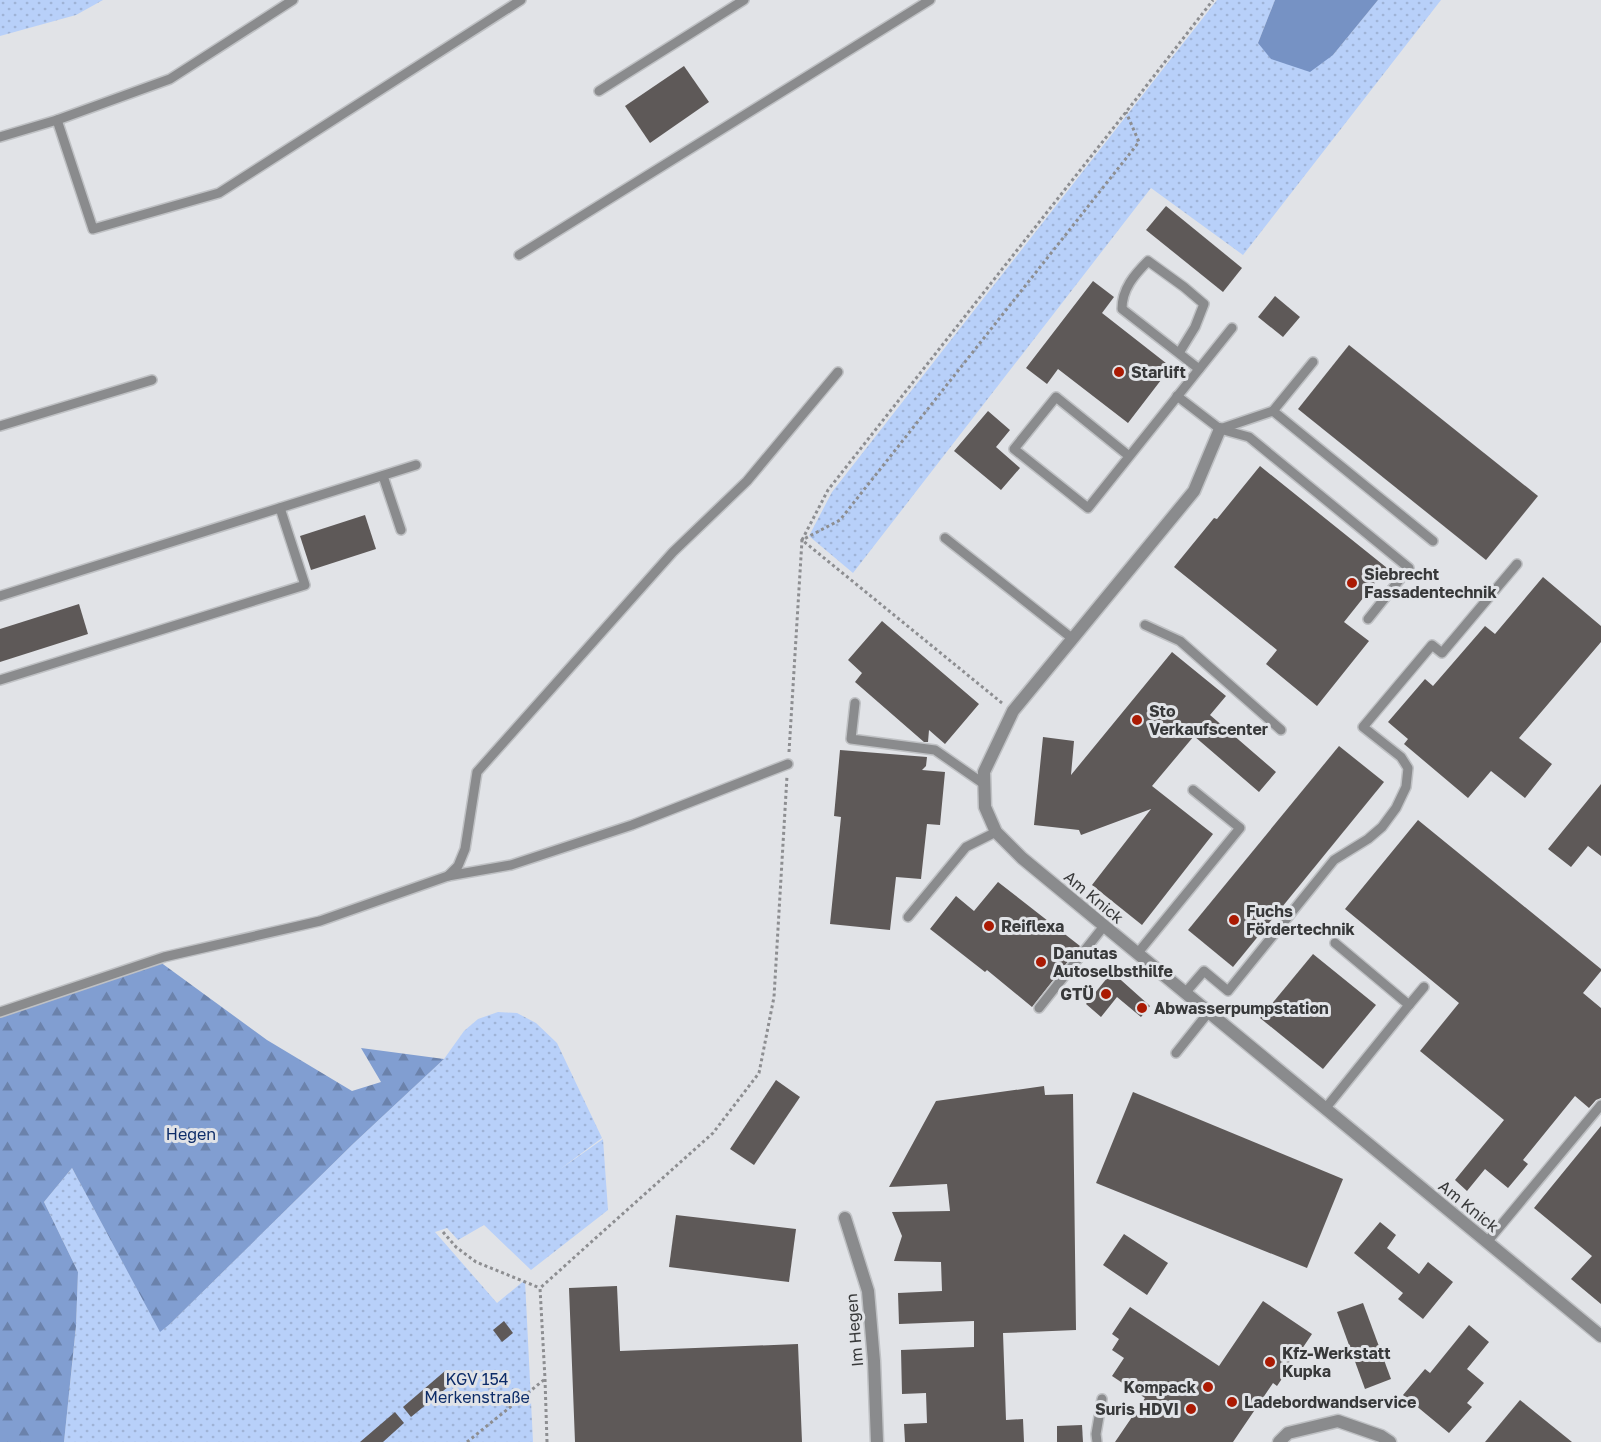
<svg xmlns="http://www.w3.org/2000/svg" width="1601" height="1442" font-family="'Golos Text',sans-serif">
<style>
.grass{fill:url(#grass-dots)}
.forest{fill:url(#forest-firs)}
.water{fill:#7692c4}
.building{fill:#5e5958}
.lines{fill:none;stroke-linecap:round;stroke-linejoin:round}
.service-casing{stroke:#bfc1c4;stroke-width:12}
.minor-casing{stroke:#bfc1c4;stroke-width:15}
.path{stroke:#8d8e91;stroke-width:3;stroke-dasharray:3 3;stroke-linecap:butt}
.service{stroke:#8a8b8d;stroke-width:9}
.minor{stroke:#8a8b8d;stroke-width:12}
.poi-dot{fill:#aa1a03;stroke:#e1e3e7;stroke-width:2}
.labels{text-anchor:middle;stroke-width:6;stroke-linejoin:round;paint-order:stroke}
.poi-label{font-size:16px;font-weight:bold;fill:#38393a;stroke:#e1e3e7;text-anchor:start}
.street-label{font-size:16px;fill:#38393a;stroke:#e1e3e7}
.park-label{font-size:16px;fill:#0d2c68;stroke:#e1e3e7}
</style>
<defs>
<pattern id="grass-dots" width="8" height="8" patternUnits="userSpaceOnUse" patternTransform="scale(1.5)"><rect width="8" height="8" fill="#b8d0f9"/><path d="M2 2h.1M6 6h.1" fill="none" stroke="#9fb3d6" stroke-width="1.8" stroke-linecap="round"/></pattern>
<pattern id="forest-firs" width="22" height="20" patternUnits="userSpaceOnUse" patternTransform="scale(1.5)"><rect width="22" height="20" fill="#819ed1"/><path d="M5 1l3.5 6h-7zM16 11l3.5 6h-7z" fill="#6b82ab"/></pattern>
</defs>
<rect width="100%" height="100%" fill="#e1e3e7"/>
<g class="grass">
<path d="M 0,0 L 103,0 L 76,15 L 0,36 Z"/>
<path d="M 1217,0 L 1275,0 L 1258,43 L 1333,55 L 1378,0 L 1441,0 L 1243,255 L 1151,188 L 853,573 L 809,536 L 832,492 Z"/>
<path d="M 498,1012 L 517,1013 L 536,1023 L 557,1043 L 602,1138 L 559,1170 L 603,1139 L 608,1210 L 531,1270 L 484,1225 L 458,1240 L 447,1228 L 435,1232 L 497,1303 L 525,1280 L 533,1442 L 64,1442 L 76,1327 L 78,1272 L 44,1202 L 72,1168 L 160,1331 L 170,1324 L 354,1143 L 444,1059 L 464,1031 L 478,1019 Z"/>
</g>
<path class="forest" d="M 156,959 L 267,1040 L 352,1091 L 381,1082 L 361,1048 L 444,1059 L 354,1143 L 170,1324 L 160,1332 L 72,1168 L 44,1202 L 78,1272 L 76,1326 L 64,1442 L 0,1442 L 0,1009 Z"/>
<path class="water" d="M 1275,0 L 1378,0 L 1333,55 L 1310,72 L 1271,59 L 1258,43 Z"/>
<g class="building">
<path d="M 684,66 L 709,102 L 650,143 L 625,106 Z"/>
<path d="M 1166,206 L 1242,268 L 1223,292 L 1146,230 Z"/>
<path d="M 1093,281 L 1114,297 L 1102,313 L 1171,367 L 1128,423 L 1058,369 L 1047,384 L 1026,368 Z"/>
<path d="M 1275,296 L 1300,317 L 1283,337 L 1258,317 Z"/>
<path d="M 1349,345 L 1538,496 L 1486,560 L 1298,409 Z"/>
<path d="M 988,411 L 1010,430 L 996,447 L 1020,468 L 1001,490 L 954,451 Z"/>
<path d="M 1260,466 L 1387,568 L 1344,622 L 1369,641 L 1317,706 L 1266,664 L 1277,650 L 1174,567 L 1214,518 L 1217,519 Z"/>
<path d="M 365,515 L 376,549 L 311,570 L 300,536 Z"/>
<path d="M 1543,577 L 1601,626 L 1601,642 L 1519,738 L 1552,764 L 1525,798 L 1491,771 L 1468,798 L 1404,744 L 1408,739 L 1388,722 L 1425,679 L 1433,686 L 1485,626 L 1495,634 Z"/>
<path d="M 79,604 L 88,634 L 0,662 L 0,629 Z"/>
<path d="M 882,621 L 979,704 L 945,744 L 929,730 L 928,742 L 924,742 L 855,682 L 862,673 L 848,660 Z"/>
<path d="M 1172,652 L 1226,696 L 1210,715 L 1276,772 L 1259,792 L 1194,736 L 1152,786 L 1213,834 L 1142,925 L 1092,885 L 1151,809 L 1081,835 L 1079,830 L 1034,825 L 1043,737 L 1074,741 L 1071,775 Z"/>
<path d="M 1339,746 L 1384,782 L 1233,967 L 1188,930 Z"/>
<path d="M 840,750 L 927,757 L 926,766 L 922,770 L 945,772 L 940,825 L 927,824 L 921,879 L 896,877 L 890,930 L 830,924 L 841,817 L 834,816 Z"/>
<path d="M 1601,784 L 1601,856 L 1588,846 L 1571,867 L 1548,849 Z"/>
<path d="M 1418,820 L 1601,969 L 1601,971 L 1583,993 L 1601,1008 L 1601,1098 L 1596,1100 L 1589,1108 L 1575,1096 L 1523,1160 L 1528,1164 L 1508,1188 L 1485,1169 L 1467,1191 L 1455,1180 L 1504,1120 L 1420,1051 L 1459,1003 L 1345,909 Z"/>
<path d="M 998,882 L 1080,946 L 1032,1007 L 987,970 L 985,972 L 930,929 L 956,896 L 974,911 Z"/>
<path d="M 1313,954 L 1376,1005 L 1323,1069 L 1260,1018 Z"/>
<path d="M 1112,972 L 1150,1006 L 1141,1017 L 1117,997 L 1101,1017 L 1086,1004 Z"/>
<path d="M 776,1080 L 800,1097 L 754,1165 L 730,1149 Z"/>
<path d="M 1044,1086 L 1045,1095 L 1073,1094 L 1076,1330 L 1003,1333 L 1006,1420 L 1023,1419 L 1024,1442 L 905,1442 L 904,1424 L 927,1423 L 926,1393 L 902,1394 L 901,1350 L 974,1347 L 974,1321 L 899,1324 L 898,1293 L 942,1291 L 941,1262 L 894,1261 L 902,1236 L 892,1212 L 950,1211 L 947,1184 L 889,1187 L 936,1101 Z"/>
<path d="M 1133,1092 L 1343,1179 L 1307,1268 L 1096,1183 Z"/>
<path d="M 1601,1126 L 1601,1304 L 1571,1279 L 1592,1256 L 1534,1208 Z"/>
<path d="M 676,1215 L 796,1229 L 789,1282 L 669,1267 Z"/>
<path d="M 1380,1222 L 1396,1235 L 1387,1248 L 1419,1274 L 1428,1262 L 1453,1282 L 1423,1319 L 1398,1299 L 1403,1293 L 1354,1253 Z"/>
<path d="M 1124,1234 L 1168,1263 L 1147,1295 L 1103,1265 Z"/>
<path d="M 617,1286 L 620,1351 L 798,1344 L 802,1442 L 575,1442 L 569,1288 Z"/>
<path d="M 1263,1301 L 1312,1334 L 1277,1386 L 1273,1383 L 1233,1442 L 1115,1442 L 1145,1398 L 1112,1376 L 1124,1358 L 1112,1350 L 1119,1339 L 1112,1334 L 1130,1307 L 1219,1366 Z"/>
<path d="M 1363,1303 L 1391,1379 L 1365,1389 L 1337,1312 Z"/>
<path d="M 504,1321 L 513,1333 L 502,1342 L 493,1330 Z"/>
<path d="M 1469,1325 L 1489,1342 L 1467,1369 L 1484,1383 L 1467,1403 L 1472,1407 L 1449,1433 L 1403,1395 L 1425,1369 L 1430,1373 Z"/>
<path d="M 445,1371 L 454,1382 L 411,1417 L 403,1407 Z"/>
<path d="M 1520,1400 L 1572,1442 L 1485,1442 Z"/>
<path d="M 395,1412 L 404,1423 L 383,1442 L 360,1442 Z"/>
<path d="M 1082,1425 L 1083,1442 L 1057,1442 L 1057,1426 Z"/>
</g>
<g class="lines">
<g class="service-casing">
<g id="service">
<path d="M 599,91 L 744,0"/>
<path d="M 57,120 L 93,229 L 219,193 L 521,0"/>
<path d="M 0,137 L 57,120 L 170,79 L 293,0"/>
<path d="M 519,255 L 930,0"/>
<path d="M 1179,353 L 1195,327 L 1204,304 L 1184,287 L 1148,261 C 1134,275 1122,289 1122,309 L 1199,369"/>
<path d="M 1177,396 L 1220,429 L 1249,437 L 1409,568 L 1368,619"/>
<path d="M 1273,411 L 1313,362"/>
<path d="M 0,426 L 152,380"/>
<path d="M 1220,429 L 1273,411 L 1433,541"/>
<path d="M 1129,456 L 1056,397 L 1014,449 L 1088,508 L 1232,328"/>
<path d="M 383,476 L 401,530"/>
<path d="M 945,538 L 1073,639"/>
<path d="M 0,596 L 416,465"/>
<path d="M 1145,625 L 1180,641 L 1281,730"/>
<path d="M 0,680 L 305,585 L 280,508"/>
<path d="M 855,703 L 851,739 L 935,750 L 984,784"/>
<path d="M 448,876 L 511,865 L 632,825 L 788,764"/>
<path d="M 908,917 L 966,847 L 996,832"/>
<path d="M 1137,954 L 1240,828 L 1193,790"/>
<path d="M 1185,993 L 1204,971 L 1228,991 L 1334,860 L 1368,839 L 1382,827 L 1396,808 L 1406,787 L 1408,768 L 1401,757 L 1363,727 L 1432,645 L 1442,653 L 1517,564"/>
<path d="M 1409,1005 L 1424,987"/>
<path d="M 1039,1008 L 1104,926"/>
<path d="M 0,1012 L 164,957 L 320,921 L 448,876 L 458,866 L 465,849 L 477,772 L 673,552 L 747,481 L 838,372"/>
<path d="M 1176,1053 L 1208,1013"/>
<path d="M 1325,1109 L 1409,1005 L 1335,943"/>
<path d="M 1487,1242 L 1601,1105"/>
<path d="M 1097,1442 L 1096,1434 L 1102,1399"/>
</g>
</g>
<g class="minor-casing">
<g id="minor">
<path d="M 1220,429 L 1194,491 L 1013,711 L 984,772 L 985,807 L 996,832 L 1022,858 L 1601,1336"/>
<path d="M 845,1218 L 868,1291 L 874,1361 L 877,1442"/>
<path d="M 1279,1442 L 1288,1433 L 1338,1421 L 1381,1436 L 1390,1442"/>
</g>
</g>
<g class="path">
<path d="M 1002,703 L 802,540 L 828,490 L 1126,112 L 1213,0"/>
<path d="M 789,752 L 802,540 L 840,520 L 1139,142 L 1126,112"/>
<path d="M 443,1232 L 456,1247 L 476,1262 L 540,1288"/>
<path d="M 467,1442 L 545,1379"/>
<path d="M 547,1442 L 545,1379 L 540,1288 L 713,1133 L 759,1073 L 774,997 L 787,776"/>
</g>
<use href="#service" class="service"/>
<use href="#minor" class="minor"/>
</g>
<g class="poi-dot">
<circle cx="1119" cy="372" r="6"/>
<circle cx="1352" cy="583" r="6"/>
<circle cx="1137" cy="720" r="6"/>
<circle cx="1234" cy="920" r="6"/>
<circle cx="989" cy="926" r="6"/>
<circle cx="1041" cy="962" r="6"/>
<circle cx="1106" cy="994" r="6"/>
<circle cx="1142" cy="1008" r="6"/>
<circle cx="1270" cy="1362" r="6"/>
<circle cx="1208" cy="1387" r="6"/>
<circle cx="1232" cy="1402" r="6"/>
<circle cx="1191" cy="1409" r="6"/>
</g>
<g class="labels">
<g class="poi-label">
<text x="1131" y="378">Starlift</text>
<text x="1364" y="580">Siebrecht<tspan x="1364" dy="18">Fassadentechnik</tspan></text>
<text x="1149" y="717">Sto<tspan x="1149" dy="18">Verkaufscenter</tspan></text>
<text x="1246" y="917">Fuchs<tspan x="1246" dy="18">Fördertechnik</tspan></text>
<text x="1001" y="932">Reiflexa</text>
<text x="1053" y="959">Danutas<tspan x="1053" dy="18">Autoselbsthilfe</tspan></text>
<text x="1094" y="1000" text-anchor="end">GTÜ</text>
<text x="1154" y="1014">Abwasserpumpstation</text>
<text x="1282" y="1359">Kfz-Werkstatt<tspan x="1282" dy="18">Kupka</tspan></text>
<text x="1196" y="1393" text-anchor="end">Kompack</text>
<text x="1244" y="1408">Ladebordwandservice</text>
<text x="1179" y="1415" text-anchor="end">Suris HDVI</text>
</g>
<g class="street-label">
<text transform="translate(1094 897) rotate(40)" y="6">Am Knick</text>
<text transform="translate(1469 1206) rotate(39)" y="6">Am Knick</text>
<text transform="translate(854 1330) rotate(-95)" y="6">Im Hegen</text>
</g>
<g class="park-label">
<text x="191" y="1140">Hegen</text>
<text x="477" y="1385">KGV 154<tspan x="477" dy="18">Merkenstraße</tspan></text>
</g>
</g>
</svg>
